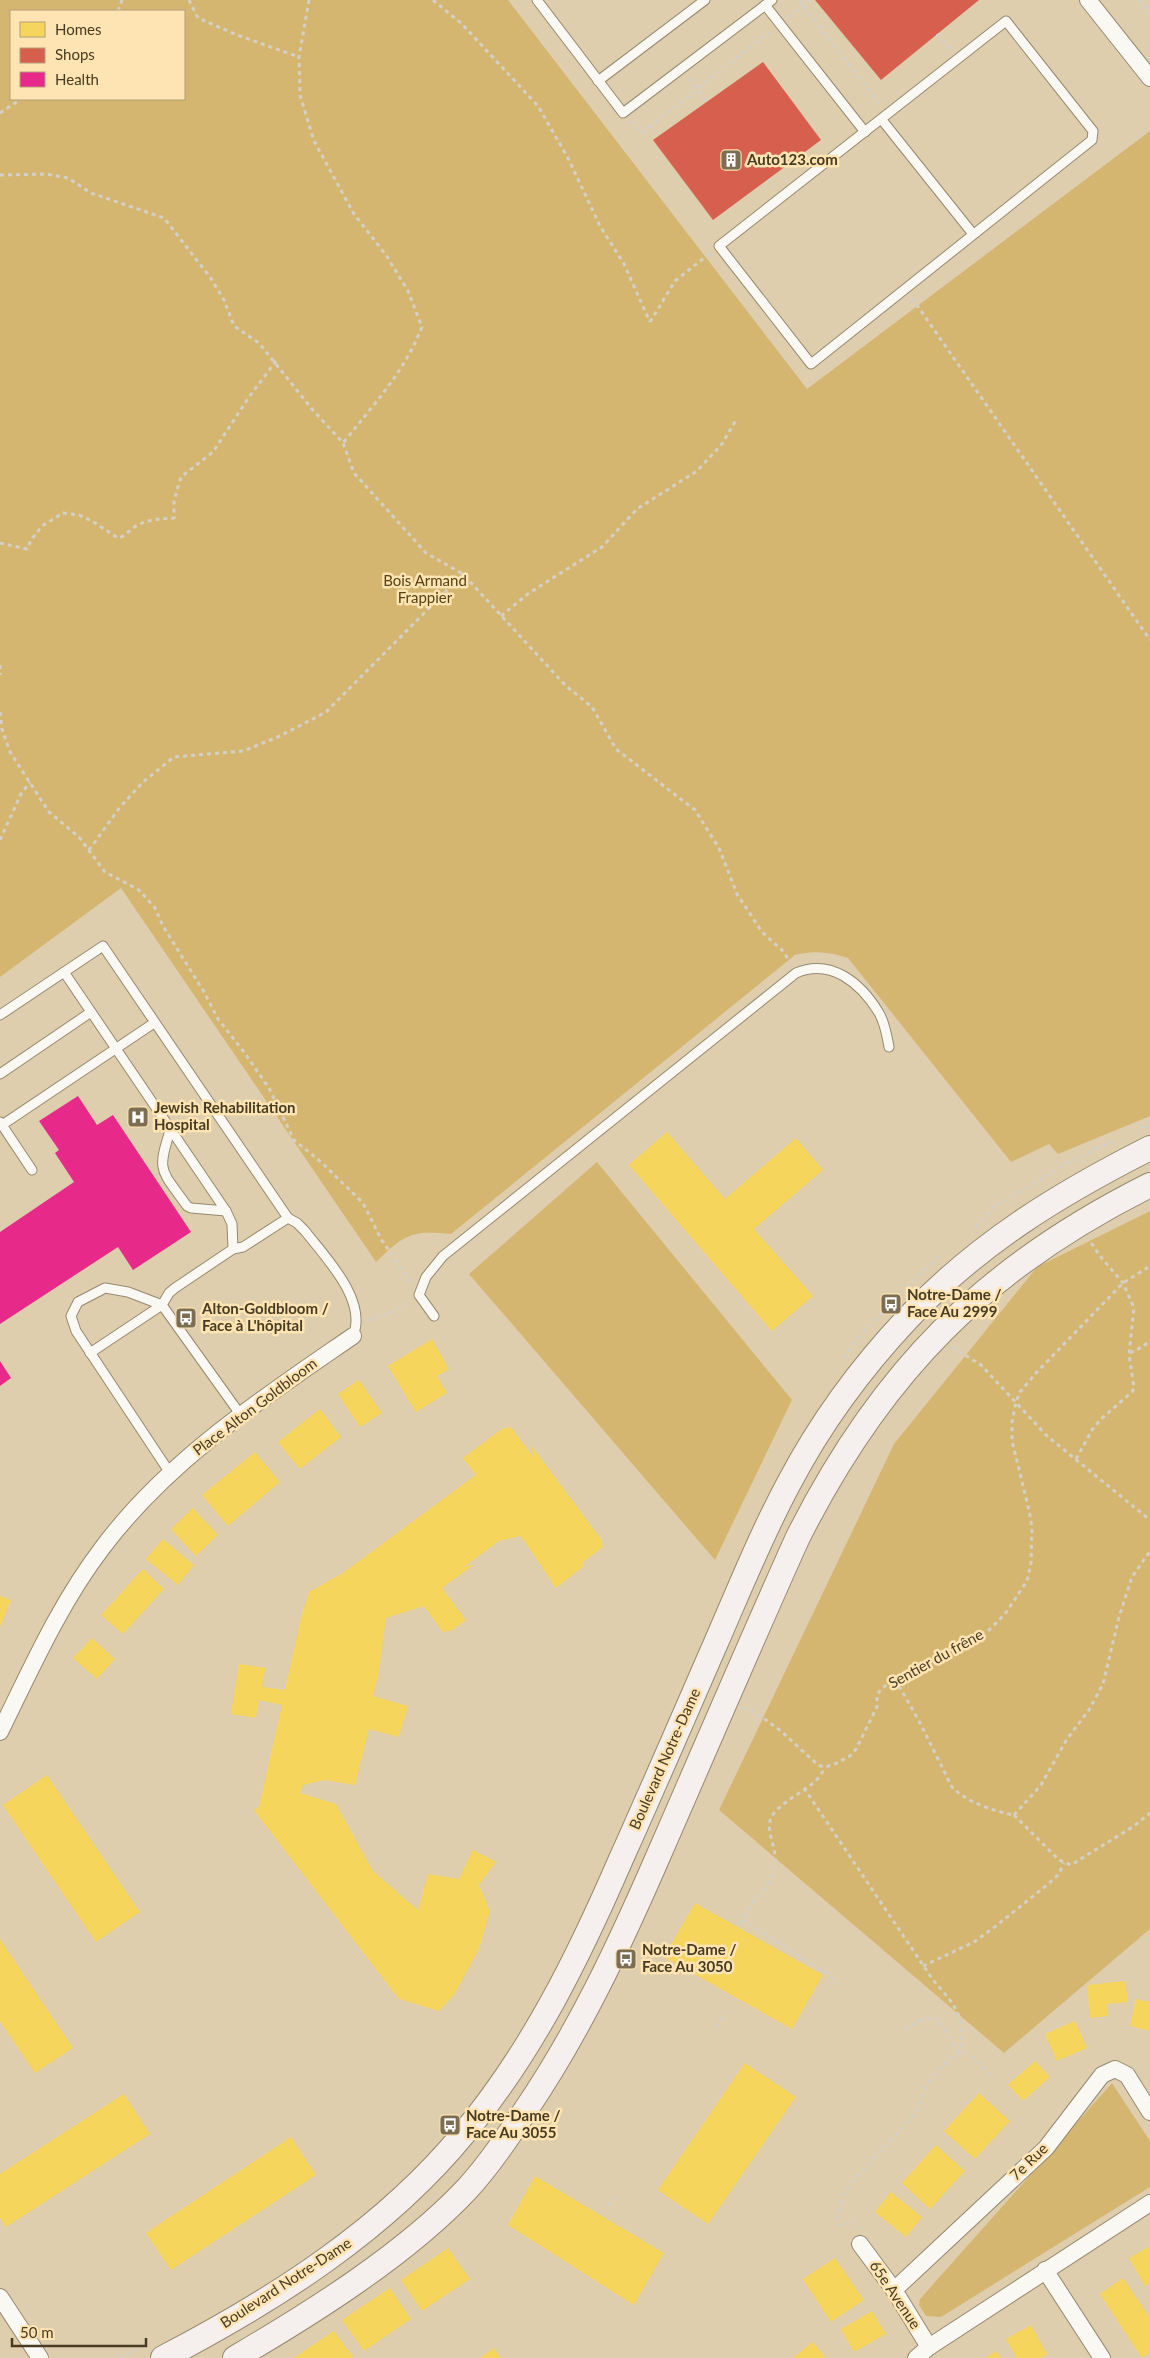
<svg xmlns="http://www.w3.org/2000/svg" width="1150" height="2358" font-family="Lato,sans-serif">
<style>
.green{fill:#d5b671;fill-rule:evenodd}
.homes{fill:#f6d55c}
.shops{fill:#d6604d}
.health{fill:#e7298a}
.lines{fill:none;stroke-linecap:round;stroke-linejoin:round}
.lane-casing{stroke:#96896e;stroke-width:11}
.street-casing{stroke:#96896e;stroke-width:18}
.secondary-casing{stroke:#96896e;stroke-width:26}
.path{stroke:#d5d0c6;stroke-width:3;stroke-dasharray:4 4;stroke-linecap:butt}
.lane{stroke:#faf8f3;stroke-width:9}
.street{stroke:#faf8f3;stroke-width:16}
.secondary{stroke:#f5f0ee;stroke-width:24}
.labels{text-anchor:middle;stroke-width:5;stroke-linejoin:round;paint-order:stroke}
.poi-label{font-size:15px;font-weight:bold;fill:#473b21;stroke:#fde4b2;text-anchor:start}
.park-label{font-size:15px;fill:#564215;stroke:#fde4b2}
.street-label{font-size:15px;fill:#473b21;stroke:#fde4b2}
</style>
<rect width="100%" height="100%" fill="#dfcead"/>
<g class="green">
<path d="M 0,0 L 508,0 L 807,389 L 1150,131 L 1150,1116 L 1058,1154 L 1049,1144 L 1011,1162 L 848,958 C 830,952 814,950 795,955 L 451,1234 C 411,1230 405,1234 376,1262 L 121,888 L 0,977 ZM 11,11 L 184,11 L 184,99 L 11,99 Z"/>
<path d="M 597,1162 L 792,1400 L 715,1560 L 469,1274 Z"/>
<path d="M 1150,1211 L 1150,1929 L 1004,2053 L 719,1810 L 894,1444 L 1037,1267 Z"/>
<path d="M 1112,2083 L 1150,2141 L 1150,2187 L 941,2317 L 926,2316 L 919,2305 L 920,2299 Z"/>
</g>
<g class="homes">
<path d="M 667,1132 L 725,1199 L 796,1138 L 823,1170 L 754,1229 L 813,1296 L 772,1331 L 629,1165 Z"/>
<path d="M 432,1339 L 449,1369 L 437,1376 L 447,1393 L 416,1412 L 388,1366 Z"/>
<path d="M 359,1380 L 382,1413 L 360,1427 L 338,1394 Z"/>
<path d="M 320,1409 L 341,1437 L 300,1469 L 278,1442 Z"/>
<path d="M 511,1427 L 534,1458 L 531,1445 L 601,1539 L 603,1547 L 582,1563 L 584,1566 L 556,1588 L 521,1536 L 499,1541 L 464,1567 L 474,1565 L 442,1588 L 466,1620 L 453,1630 L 443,1632 L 424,1606 L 386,1618 L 378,1677 L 373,1696 L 408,1706 L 399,1737 L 369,1729 L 355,1785 L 325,1780 L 303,1785 L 300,1793 L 336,1804 L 373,1871 L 418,1910 L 428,1874 L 459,1879 L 473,1850 L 496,1862 L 479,1885 L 490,1911 L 479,1949 L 454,1995 L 439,2011 L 399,1999 L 254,1810 L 259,1807 L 282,1705 L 259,1700 L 256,1718 L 231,1714 L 239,1664 L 266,1668 L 262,1687 L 285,1690 L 301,1618 L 309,1592 L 343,1573 L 476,1475 L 463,1458 L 502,1429 Z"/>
<path d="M 255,1452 L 280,1482 L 228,1526 L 202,1495 Z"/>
<path d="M 193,1508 L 218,1535 L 196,1556 L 171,1529 Z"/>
<path d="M 163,1539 L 194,1565 L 178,1585 L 146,1559 Z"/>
<path d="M 143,1569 L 164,1589 L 123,1634 L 101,1615 Z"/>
<path d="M 0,1596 L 11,1600 L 0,1627 Z"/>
<path d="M 92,1638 L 115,1659 L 97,1679 L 73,1658 Z"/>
<path d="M 47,1775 L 140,1912 L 96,1942 L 3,1805 Z"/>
<path d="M 695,1903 L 823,1975 L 792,2029 L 664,1957 Z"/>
<path d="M 0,1939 L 73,2048 L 35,2073 L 0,2021 Z"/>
<path d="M 1125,1981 L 1128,2002 L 1107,2004 L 1108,2016 L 1090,2018 L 1087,1985 Z"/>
<path d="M 1136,1999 L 1150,2002 L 1150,2031 L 1130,2026 Z"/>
<path d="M 1075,2021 L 1087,2048 L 1057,2061 L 1045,2034 Z"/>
<path d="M 1035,2061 L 1050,2077 L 1023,2101 L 1008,2085 Z"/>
<path d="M 745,2063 L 796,2097 L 708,2224 L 658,2190 Z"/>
<path d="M 979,2093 L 1010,2121 L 975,2159 L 944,2131 Z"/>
<path d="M 124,2094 L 150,2134 L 6,2227 L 0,2218 L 0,2174 Z"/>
<path d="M 291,2137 L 316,2175 L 171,2270 L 146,2233 Z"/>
<path d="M 936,2145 L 965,2171 L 930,2209 L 902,2183 Z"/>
<path d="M 535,2176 L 664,2253 L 634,2305 L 508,2225 Z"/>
<path d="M 891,2192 L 922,2217 L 906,2237 L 875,2212 Z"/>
<path d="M 1150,2246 L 1150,2283 L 1145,2286 L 1129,2258 Z"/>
<path d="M 448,2248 L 470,2279 L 422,2311 L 401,2280 Z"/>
<path d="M 835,2258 L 864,2300 L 831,2322 L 803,2279 Z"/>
<path d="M 1123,2278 L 1150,2318 L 1150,2352 L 1142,2358 L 1100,2294 Z"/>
<path d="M 390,2288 L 411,2319 L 364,2351 L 342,2320 Z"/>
<path d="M 872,2311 L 886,2334 L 854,2352 L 841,2329 Z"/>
<path d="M 1031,2325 L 1047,2354 L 1041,2358 L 1017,2358 L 1006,2339 Z"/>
<path d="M 334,2331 L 354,2358 L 294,2358 L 310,2347 Z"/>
<path d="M 813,2342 L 826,2358 L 793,2358 Z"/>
<path d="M 494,2348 L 501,2358 L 480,2358 Z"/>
<path d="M 996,2351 L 1001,2358 L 986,2358 Z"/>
</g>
<g class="shops">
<path d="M 815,0 L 979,0 L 881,80 Z"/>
<path d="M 763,62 L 821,140 L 713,220 L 653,140 Z"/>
</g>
<g class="health">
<path d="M 78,1096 L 97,1125 L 113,1115 L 191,1232 L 133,1270 L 118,1247 L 0,1324 L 0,1232 L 74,1182 L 55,1153 L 59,1150 L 39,1121 Z"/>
<path d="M 0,1361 L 11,1378 L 0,1386 Z"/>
</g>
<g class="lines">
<g class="lane-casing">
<g id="lane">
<path d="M 537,0 L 623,113 L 772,0"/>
<path d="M 765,5 L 865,132"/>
<path d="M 1006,21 L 1089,126 L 1093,131 L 1092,140 L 811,364 L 719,246 Z"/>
<path d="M 598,81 L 705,0"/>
<path d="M 882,120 L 973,234"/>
<path d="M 64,972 L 226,1211 L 232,1224 L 233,1249"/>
<path d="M 0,1015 L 103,946 L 288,1218"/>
<path d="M 0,1074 L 91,1012"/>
<path d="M 0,1122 L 32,1170"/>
<path d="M 2,1125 L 154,1023"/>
<path d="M 171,1128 C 156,1173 161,1169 187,1206 L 191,1208 L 226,1211"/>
<path d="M 434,1316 L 419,1295 L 426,1277 L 443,1256 L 796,973 C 831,958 861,983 879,1013 C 885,1023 887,1036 889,1047"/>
<path d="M 90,1353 L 162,1305 L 169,1293 L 175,1288 L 233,1249 L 243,1247 L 288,1218 L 297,1223 L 305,1231 C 325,1257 368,1300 353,1336"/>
<path d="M 170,1473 L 76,1331 L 71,1316 L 78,1302 L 105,1288 L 128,1292 L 162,1305 L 240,1414"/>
</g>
</g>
<g class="street-casing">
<g id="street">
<path d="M 1088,0 L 1150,78"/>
<path d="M 0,1732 C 31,1669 60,1603 103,1547 C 169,1459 263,1398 353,1336"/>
<path d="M 860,2244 L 894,2290 L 929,2347"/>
<path d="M 1045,2270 L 1102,2358"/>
<path d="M 894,2290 L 1046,2148 L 1102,2075 L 1115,2069 L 1127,2075 L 1150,2112"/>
<path d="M 0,2297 L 40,2358"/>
<path d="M 916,2358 L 929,2347 L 1150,2203"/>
</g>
</g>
<g class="secondary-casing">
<g id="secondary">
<path d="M 163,2358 C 274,2300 385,2230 465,2132 C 533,2050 579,1956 621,1859 C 653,1788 684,1716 715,1645 C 739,1590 761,1535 789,1483 C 820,1424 861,1368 907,1319 C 977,1244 1059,1194 1150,1148"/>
<path d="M 235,2358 C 312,2313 406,2254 467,2189 C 489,2165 507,2138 525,2111 C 580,2030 621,1942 660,1852 C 706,1747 751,1641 798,1537 C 881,1372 984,1268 1150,1185"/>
</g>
</g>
<g class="path">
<path d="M 189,0 L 198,18 L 237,35 L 299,57"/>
<path d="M 309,0 L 299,57 L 300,95 L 314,141 L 354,214 L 386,255 L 408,291 L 422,327 C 403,374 374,404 343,443"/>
<path d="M 433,0 L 462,24 L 538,106 L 568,158 L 600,226 L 624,264 L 650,322"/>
<path d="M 799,0 L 880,104"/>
<path d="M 1139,0 L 1150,13"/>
<path d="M 118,11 L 122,0"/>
<path d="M 789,17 L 810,0"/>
<path d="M 937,34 L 950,49"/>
<path d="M 690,78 L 707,102"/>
<path d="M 0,113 L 21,99"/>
<path d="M 632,121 L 642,133 L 770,32"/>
<path d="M 0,175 L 46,174 L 68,178 L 91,193 L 164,218 L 210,277 L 224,300 L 234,326 L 259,343 L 312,409 L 343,443 L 354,473 L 426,553 L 463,574 L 565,685 L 592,707 L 616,749 L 695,810 L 719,848 L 737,894 L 762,932 L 783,951 L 790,962"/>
<path d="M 769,179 L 775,186"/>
<path d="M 912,298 L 1150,640"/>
<path d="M 650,322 L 675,281 L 709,254"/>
<path d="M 0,543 L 27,549 L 31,540 L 42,526 L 63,513 L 79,515 L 92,521 L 118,538 C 125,537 131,528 138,525 C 149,519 161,519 174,518 L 174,501 L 181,477 L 213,452 L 249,397 L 276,361"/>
<path d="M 501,616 L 529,593 L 602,547 L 637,509 L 697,471 L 722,444 L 736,420"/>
<path d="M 0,665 L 0,675"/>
<path d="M 0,712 L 2,729 L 10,752 L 49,812 L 79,837 L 105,872 L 139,890 L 155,908 L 163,926 L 204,992 L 218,1019 L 244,1052 L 269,1088 L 294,1140 L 321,1162 L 363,1203 L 381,1239 L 411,1283"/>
<path d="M 0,840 L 21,794 L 30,782"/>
<path d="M 89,850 L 120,807 L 143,782 L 174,757 L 243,751 L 280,736 L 326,712 L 463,574"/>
<path d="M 175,1115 L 195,1102"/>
<path d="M 1142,1128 L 1150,1124"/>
<path d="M 976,1227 L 996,1204 L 1006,1201 L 1062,1166 L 1116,1140"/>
<path d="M 907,1287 L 940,1256"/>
<path d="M 367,1320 L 388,1314 L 410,1303"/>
<path d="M 952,1347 L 981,1365 L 1047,1436 L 1150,1520"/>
<path d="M 1130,1353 L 1144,1346 L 1150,1340"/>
<path d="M 844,1358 L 862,1333 L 885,1310"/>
<path d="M 1076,1459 L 1092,1430 L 1101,1419 L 1132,1392 L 1134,1388 L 1129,1354 L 1134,1308 L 1123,1283 L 1100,1256 L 1090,1241"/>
<path d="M 895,1679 L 919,1721 L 952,1787 C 965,1801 995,1812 1014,1815"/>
<path d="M 743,1708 L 755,1712 L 781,1731 L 818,1765 L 824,1767 L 833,1765 L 850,1756 L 856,1749 L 877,1707 L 877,1695 L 882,1688 L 895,1679 L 933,1664 L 971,1638 L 988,1631 L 1005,1614 L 1027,1581 L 1031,1563 L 1032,1528 L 1029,1510 L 1012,1441 L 1012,1422 L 1016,1402 L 1020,1392 L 1037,1372 L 1123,1283 L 1150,1266"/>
<path d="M 804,1788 L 933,1980 C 954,2004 967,2017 960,2051 L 937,2071 L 927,2086 L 916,2113 L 851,2183 L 843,2195 L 838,2221 L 839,2225 L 843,2226 L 853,2221 L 860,2228"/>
<path d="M 1014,1815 L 1041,1785 L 1067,1739 L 1089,1710 L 1103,1684 L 1119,1617 L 1132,1577 L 1150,1551"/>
<path d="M 1014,1815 L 1059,1860 L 1071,1865 L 1134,1826 L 1150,1813"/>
<path d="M 742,1920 L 801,1957"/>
<path d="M 740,1924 C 745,1917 749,1908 754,1901 C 765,1889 774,1879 775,1862 C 777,1847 764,1829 772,1816 C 783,1798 821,1786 824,1767"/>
<path d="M 800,1961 L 801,1957 L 828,1974 L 841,1987"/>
<path d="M 923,1966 L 974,1942 L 992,1929 L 1047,1885 L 1058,1875 L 1064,1863"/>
<path d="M 717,2027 L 726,2012"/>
<path d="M 905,2029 L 927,2018 L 939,2019 L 954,2045 L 960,2051 L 970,2054 L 992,2075"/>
<path d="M 608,2206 L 616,2198"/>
<path d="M 119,2358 L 148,2343"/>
</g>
<use href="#lane" class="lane"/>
<use href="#street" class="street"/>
<use href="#secondary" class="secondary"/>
</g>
<defs>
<g id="building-square" transform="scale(1.125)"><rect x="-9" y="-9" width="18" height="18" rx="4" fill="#7c6e52" stroke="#fde4b2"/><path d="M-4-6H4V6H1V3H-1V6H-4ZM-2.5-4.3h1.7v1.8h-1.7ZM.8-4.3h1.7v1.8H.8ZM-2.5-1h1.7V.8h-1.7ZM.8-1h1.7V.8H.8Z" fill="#fff"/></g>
<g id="hospital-square" transform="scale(1.125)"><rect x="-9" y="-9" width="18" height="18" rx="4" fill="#7c6e52" stroke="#fde4b2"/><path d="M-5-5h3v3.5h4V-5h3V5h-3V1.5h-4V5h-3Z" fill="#fff"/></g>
<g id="bus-square" transform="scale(1.125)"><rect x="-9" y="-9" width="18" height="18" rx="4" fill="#7c6e52" stroke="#fde4b2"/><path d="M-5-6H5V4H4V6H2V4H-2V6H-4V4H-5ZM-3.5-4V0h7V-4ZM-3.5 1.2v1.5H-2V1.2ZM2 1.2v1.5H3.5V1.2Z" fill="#fff"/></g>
</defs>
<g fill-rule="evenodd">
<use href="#building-square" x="731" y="160"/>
<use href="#hospital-square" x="138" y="1117"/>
<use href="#bus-square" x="891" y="1304"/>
<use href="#bus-square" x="186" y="1318"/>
<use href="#bus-square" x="626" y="1959"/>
<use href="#bus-square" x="450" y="2125"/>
</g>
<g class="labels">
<g class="poi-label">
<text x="747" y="165">Auto123.com</text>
<text x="154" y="1113">Jewish Rehabilitation<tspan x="154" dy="17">Hospital</tspan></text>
<text x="907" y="1300">Notre-Dame /<tspan x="907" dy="17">Face Au 2999</tspan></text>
<text x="202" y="1314">Alton-Goldbloom /<tspan x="202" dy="17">Face à L'hôpital</tspan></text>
<text x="642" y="1955">Notre-Dame /<tspan x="642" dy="17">Face Au 3050</tspan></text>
<text x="466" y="2121">Notre-Dame /<tspan x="466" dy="17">Face Au 3055</tspan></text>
</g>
<g class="park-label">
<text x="425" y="586">Bois Armand<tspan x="425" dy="17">Frappier</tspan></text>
</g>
<g class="street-label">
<text transform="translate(255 1407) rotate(-37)" y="5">Place Alton Goldbloom</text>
<text transform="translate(936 1659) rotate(-29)" y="5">Sentier du frêne</text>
<text transform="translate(665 1759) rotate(-66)" y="5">Boulevard Notre-Dame</text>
<text transform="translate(1029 2162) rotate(-44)" y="5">7e Rue</text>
<text transform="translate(286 2283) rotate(-33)" y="5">Boulevard Notre-Dame</text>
<text transform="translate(895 2295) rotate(56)" y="5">65e Avenue</text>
</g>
</g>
<rect x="10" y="10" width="175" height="90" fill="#fde4b2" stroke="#b4a078"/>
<rect x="20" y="22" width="25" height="15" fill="#f6d55c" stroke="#b4a078"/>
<text x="55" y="35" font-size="15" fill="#473b21">Homes</text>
<rect x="20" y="48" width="25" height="15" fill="#d6604d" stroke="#b4a078"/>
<text x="55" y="60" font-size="15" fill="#473b21">Shops</text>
<rect x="20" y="72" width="25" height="15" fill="#e7298a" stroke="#b4a078"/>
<text x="55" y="85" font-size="15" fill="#473b21">Health</text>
<path d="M12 2338v8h134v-8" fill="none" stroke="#473b21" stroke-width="2.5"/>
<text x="20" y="2338" font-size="15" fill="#473b21" stroke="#fde4b2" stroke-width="4" paint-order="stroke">50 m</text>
</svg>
